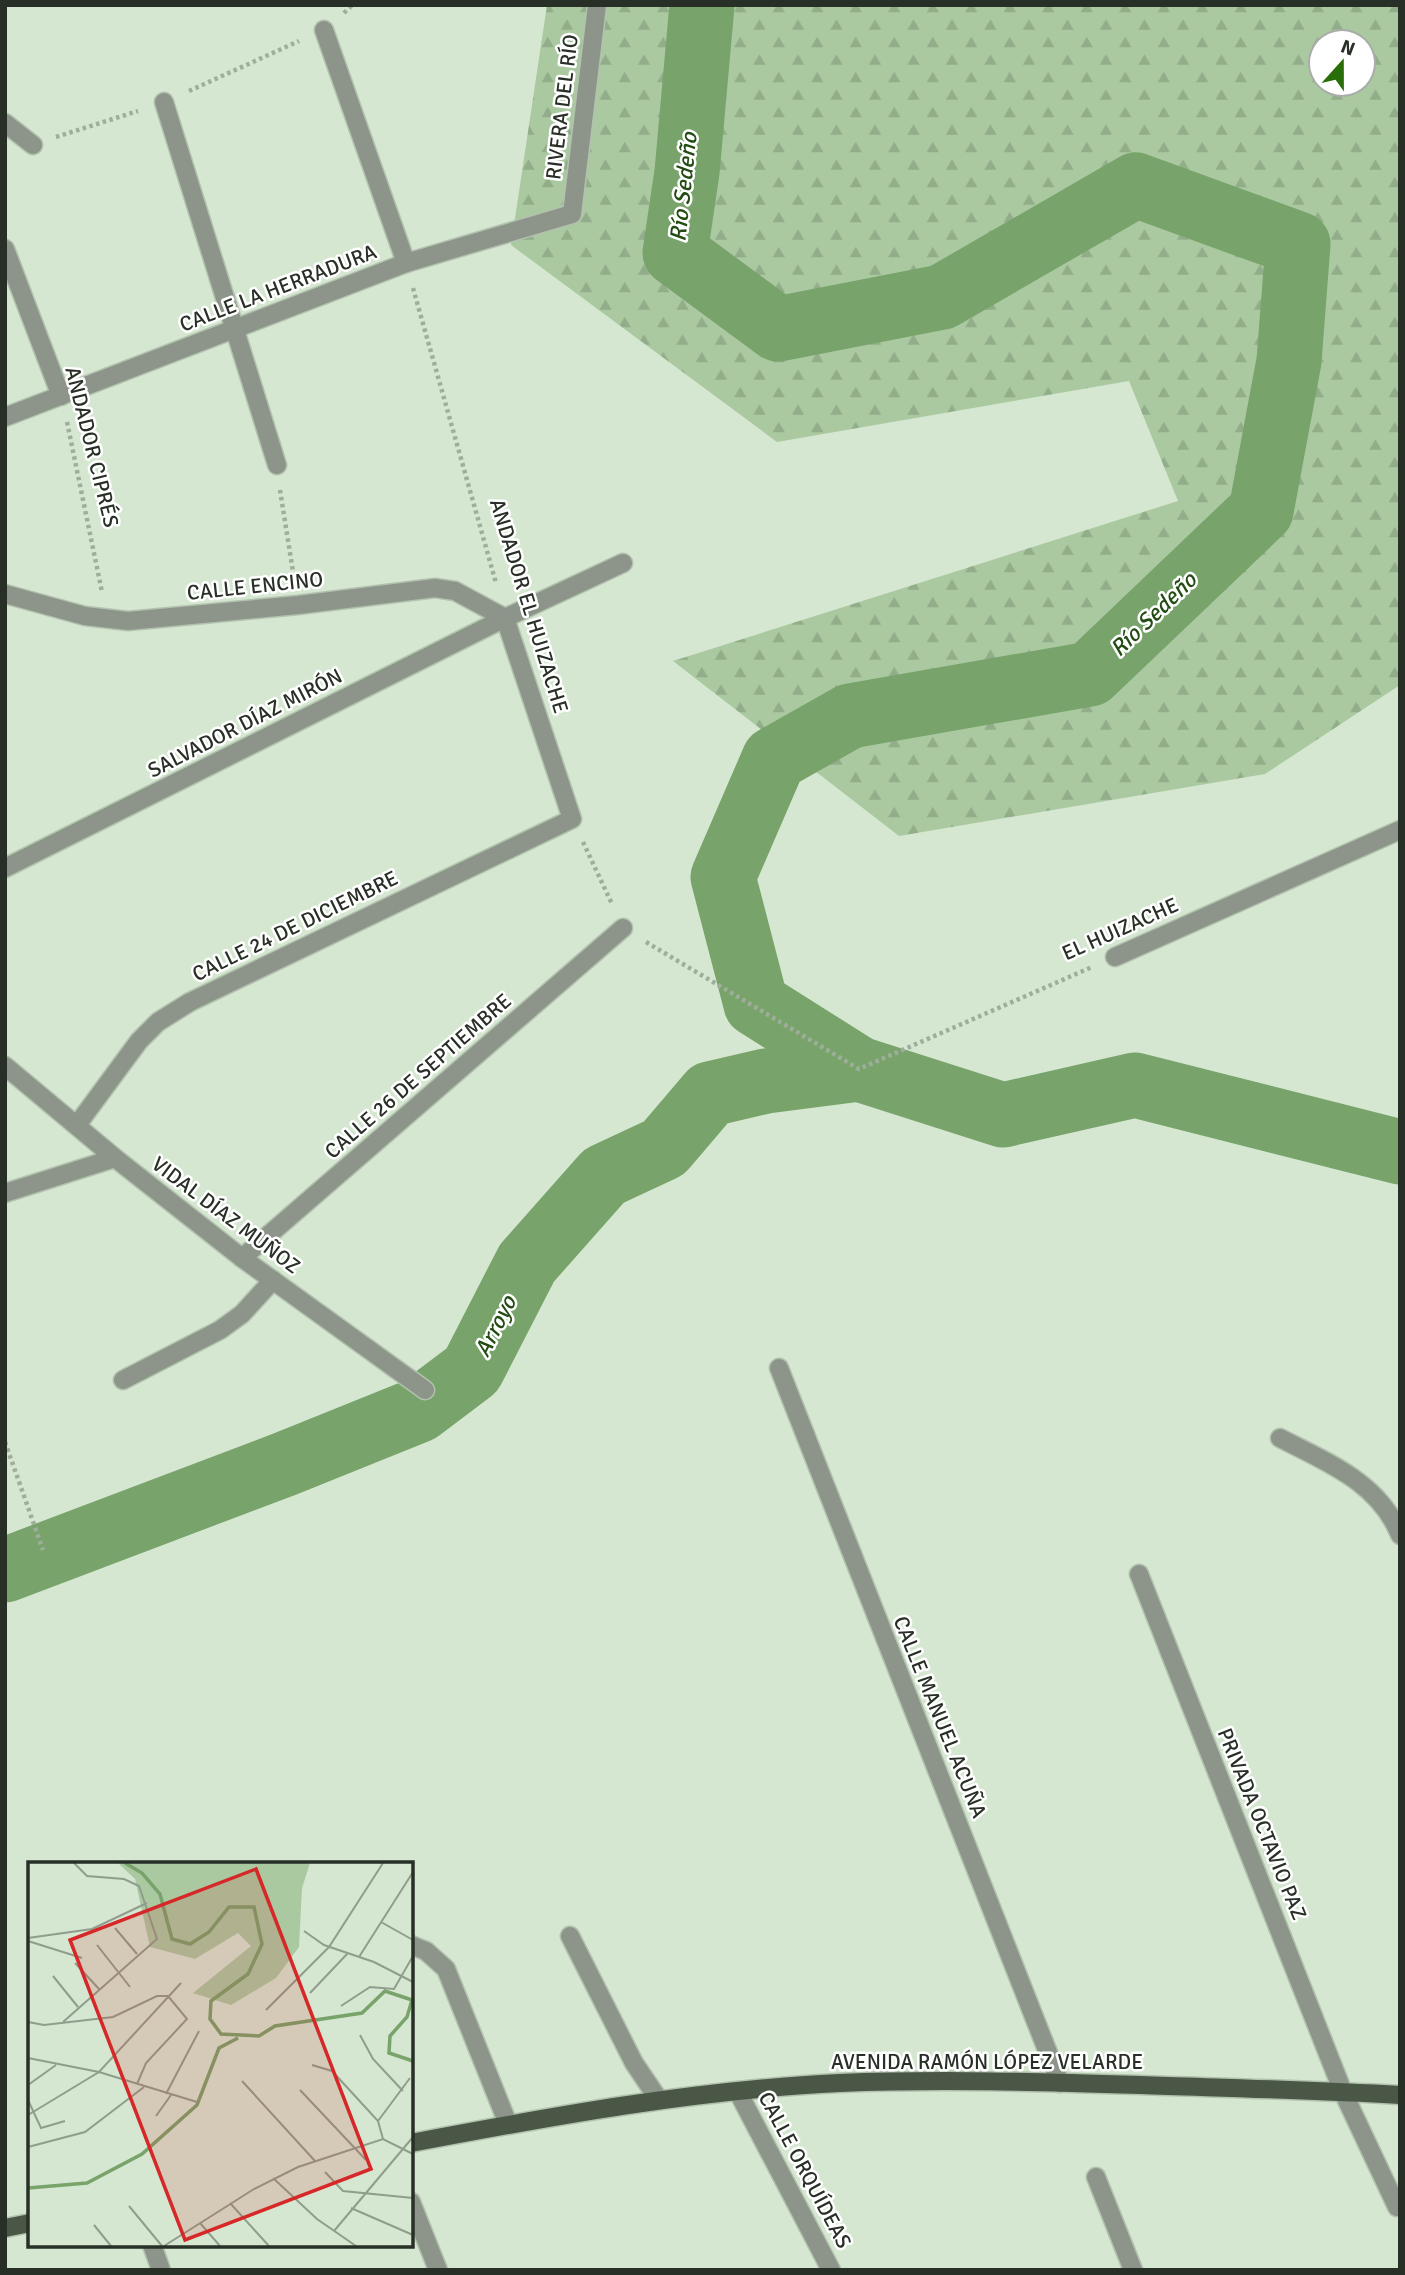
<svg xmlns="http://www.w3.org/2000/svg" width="1405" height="2275" font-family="Signika,sans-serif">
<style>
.forest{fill:url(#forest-firs);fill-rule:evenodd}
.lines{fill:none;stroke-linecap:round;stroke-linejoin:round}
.river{stroke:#78a36b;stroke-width:65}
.minor-casing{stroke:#b2c2ae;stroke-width:21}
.major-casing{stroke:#b2c2ae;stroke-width:21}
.path{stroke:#9fae9b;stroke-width:4.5;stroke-dasharray:3.5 3.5;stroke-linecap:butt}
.minor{stroke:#8d958b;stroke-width:18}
.major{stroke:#4a5746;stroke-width:18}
.labels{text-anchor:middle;stroke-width:5;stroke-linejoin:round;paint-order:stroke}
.street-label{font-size:21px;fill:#282f26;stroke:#fff}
.water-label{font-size:23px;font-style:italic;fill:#224c12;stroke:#fff}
.inset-river{fill:none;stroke:#78a36b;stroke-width:3.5}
.inset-road{fill:none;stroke:#909d8c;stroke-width:2}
.view{fill:#d62828;fill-opacity:0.15;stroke:#d62828;stroke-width:3.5}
.inset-edge{fill:none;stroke:#282f26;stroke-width:3.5}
</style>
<defs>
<pattern id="forest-firs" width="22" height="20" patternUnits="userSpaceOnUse" patternTransform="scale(1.75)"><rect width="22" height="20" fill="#aac9a0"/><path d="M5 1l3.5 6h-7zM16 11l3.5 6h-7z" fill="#92ad8a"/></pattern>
</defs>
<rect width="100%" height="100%" fill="#d5e7d0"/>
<path class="forest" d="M 547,5 L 1400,5 L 1400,685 L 1265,774 L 899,836 L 673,661 L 1178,501 L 1129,381 L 777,442 L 511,245 ZM 1321,42 L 1363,42 L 1363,84 L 1321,84 Z"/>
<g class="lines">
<g class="river">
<path d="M 702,5 L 687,172 L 675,253 L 778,329 L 942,297 L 1136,185 L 1298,244 L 1289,361 L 1261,511 L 1090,674 L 850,716 L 774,759 L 723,877 L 756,1004 L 859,1069 L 1003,1115 L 1135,1085 L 1400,1152"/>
<path d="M 5,1570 L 285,1464 L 419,1410 L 472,1370 L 527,1263 L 604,1176 L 664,1148 L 710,1094 L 766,1081 L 859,1069"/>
</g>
<g class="minor-casing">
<g id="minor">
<path d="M 324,30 L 406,263"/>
<path d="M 164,102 L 277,465"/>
<path d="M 5,123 L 33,145"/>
<path d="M 5,249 L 61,396"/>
<path d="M 5,417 L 406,263 L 572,214 L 597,5"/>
<path d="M 5,594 L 85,616 L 128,621 L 298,605 L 435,588 L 455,591 L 505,618"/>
<path d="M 5,868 L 505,618 L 623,563"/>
<path d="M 1115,957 L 1400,830"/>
<path d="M 5,1066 L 115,1158 L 242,1258 L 425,1390"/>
<path d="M 77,1125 L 139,1041 L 158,1022 L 190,1002 L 572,819 L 505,618"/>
<path d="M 5,1193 L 115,1158"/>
<path d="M 242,1258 L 623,928"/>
<path d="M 779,1368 L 1060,2083"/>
<path d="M 123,1380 L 220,1330 L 242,1314 L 273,1280"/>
<path d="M 1280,1438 C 1326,1462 1379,1482 1400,1535"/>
<path d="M 1139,1574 L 1343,2092 L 1397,2207"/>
<path d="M 570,1936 L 634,2063 L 659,2100"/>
<path d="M 411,1945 L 426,1951 L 446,1969 L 508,2124"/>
<path d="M 738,2092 L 831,2270"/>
<path d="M 1096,2177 L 1133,2270"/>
<path d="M 411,2202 L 438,2270"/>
<path d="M 152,2245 L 161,2270"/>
</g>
</g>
<g class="major-casing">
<g id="major">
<path d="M 411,2143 C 553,2116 695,2090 840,2083 C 940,2079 1041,2082 1141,2085 C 1227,2088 1314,2090 1400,2095"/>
<path d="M 5,2228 L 30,2223"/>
</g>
</g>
<g class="path">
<path d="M 344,13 L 352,5"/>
<path d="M 189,91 L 299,41"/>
<path d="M 56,137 L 138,111"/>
<path d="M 413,288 L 496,583"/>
<path d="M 67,422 L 102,592"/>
<path d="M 280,490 L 294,578"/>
<path d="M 583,842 L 612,904"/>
<path d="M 646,942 L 859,1069 L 1092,967"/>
<path d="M 5,1442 L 43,1550"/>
</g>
<use href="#minor" class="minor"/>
<use href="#major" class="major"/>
</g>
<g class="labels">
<g class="street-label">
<text transform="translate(562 107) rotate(-83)" y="7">RIVERA DEL RÍO</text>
<text transform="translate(278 288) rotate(-21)" y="7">CALLE LA HERRADURA</text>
<text transform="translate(92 447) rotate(76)" y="7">ANDADOR CIPRÉS</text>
<text transform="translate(255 586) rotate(-6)" y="7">CALLE ENCINO</text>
<text transform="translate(529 606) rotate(73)" y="7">ANDADOR EL HUIZACHE</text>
<text transform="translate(245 723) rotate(-27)" y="7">SALVADOR DÍAZ MIRÓN</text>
<text transform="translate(295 926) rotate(-26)" y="7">CALLE 24 DE DICIEMBRE</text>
<text transform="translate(1120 929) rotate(-24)" y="7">EL HUIZACHE</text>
<text transform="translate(418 1076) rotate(-41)" y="7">CALLE 26 DE SEPTIEMBRE</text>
<text transform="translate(226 1215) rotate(37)" y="7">VIDAL DÍAZ MUÑOZ</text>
<text transform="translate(940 1717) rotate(68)" y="7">CALLE MANUEL ACUÑA</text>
<text transform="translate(1262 1824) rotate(68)" y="7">PRIVADA OCTAVIO PAZ</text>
<text x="987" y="2069">AVENIDA RAMÓN LÓPEZ VELARDE</text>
<text transform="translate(805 2170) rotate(62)" y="7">CALLE ORQUÍDEAS</text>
</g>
<g class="water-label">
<text transform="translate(683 187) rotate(-84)" y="8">Río Sedeño</text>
<text transform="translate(1153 614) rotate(-44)" y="8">Río Sedeño</text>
<text transform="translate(495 1326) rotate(-63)" y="8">Arroyo</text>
</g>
</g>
<g transform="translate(28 1862)">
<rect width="385" height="385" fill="#d5e7d0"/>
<path d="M 90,1 L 282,1 L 274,26 L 271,85 L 248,116 L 203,143 L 165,131 L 223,84 L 210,71 L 167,97 L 122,85 L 107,17 Z" fill="#aac9a0"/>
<path class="inset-river" d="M 97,1 L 114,11 L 132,32 L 144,77 L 162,82 L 181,70 L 201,45 L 226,45 L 234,82 L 220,112 L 183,139 L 182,157 L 193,172 L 231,174 L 247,164 L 334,151 L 357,129 L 384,138 L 379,155 L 362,174 L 361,191 L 385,199M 0,326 L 59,321 L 114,292 L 169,243 L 191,186 L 210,176"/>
<path class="inset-road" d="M 353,60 L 385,78M 87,66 L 109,92M 276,69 L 296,83 L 346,100 L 385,120M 0,76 L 64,67 L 119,41M 0,79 L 54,96M 69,83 L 102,125M 331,95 L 385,10M 47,101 L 71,127M 25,114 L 50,145M 282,131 L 320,91M 313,144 L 342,125 L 366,127 L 385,94M 238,148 L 301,85 L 355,1M 0,160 L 16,163 L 85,155 L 129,134 L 140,134M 35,160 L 129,77 L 111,24 L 96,17 L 59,14 L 46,1M 332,173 L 345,197 L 375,229M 0,196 L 71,210 L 169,240M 284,203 L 304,209 L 350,259 L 355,277M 214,219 L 287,299M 109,222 L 118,201 L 159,157 L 140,134M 0,223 L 28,203M 272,228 L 338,298M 138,232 L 171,169M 0,238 L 13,266 L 37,259M 0,253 L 71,210 L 153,121M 128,254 L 143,233M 350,259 L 382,216M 0,285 L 57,270 L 116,225M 297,310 L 315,329 L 385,336M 245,316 L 289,357 L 328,384M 202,341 L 241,384M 101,344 L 134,384M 323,346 L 385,373M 172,361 L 192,384M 66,363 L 83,384M 306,369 L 385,275M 136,384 L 226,327 L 270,305 L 355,277 L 385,292"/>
<path class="view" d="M 228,7 L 343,307 L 157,378 L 42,78 Z"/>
<rect width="385" height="385" class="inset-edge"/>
</g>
<rect width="1405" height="2275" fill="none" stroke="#282f26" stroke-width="14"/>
<g transform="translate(1342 63) rotate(21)"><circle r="33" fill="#ffffff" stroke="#a9aca8" stroke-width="2"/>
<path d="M0-5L12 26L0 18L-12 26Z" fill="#2a6e09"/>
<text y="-10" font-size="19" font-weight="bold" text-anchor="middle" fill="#282f26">N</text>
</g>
</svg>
